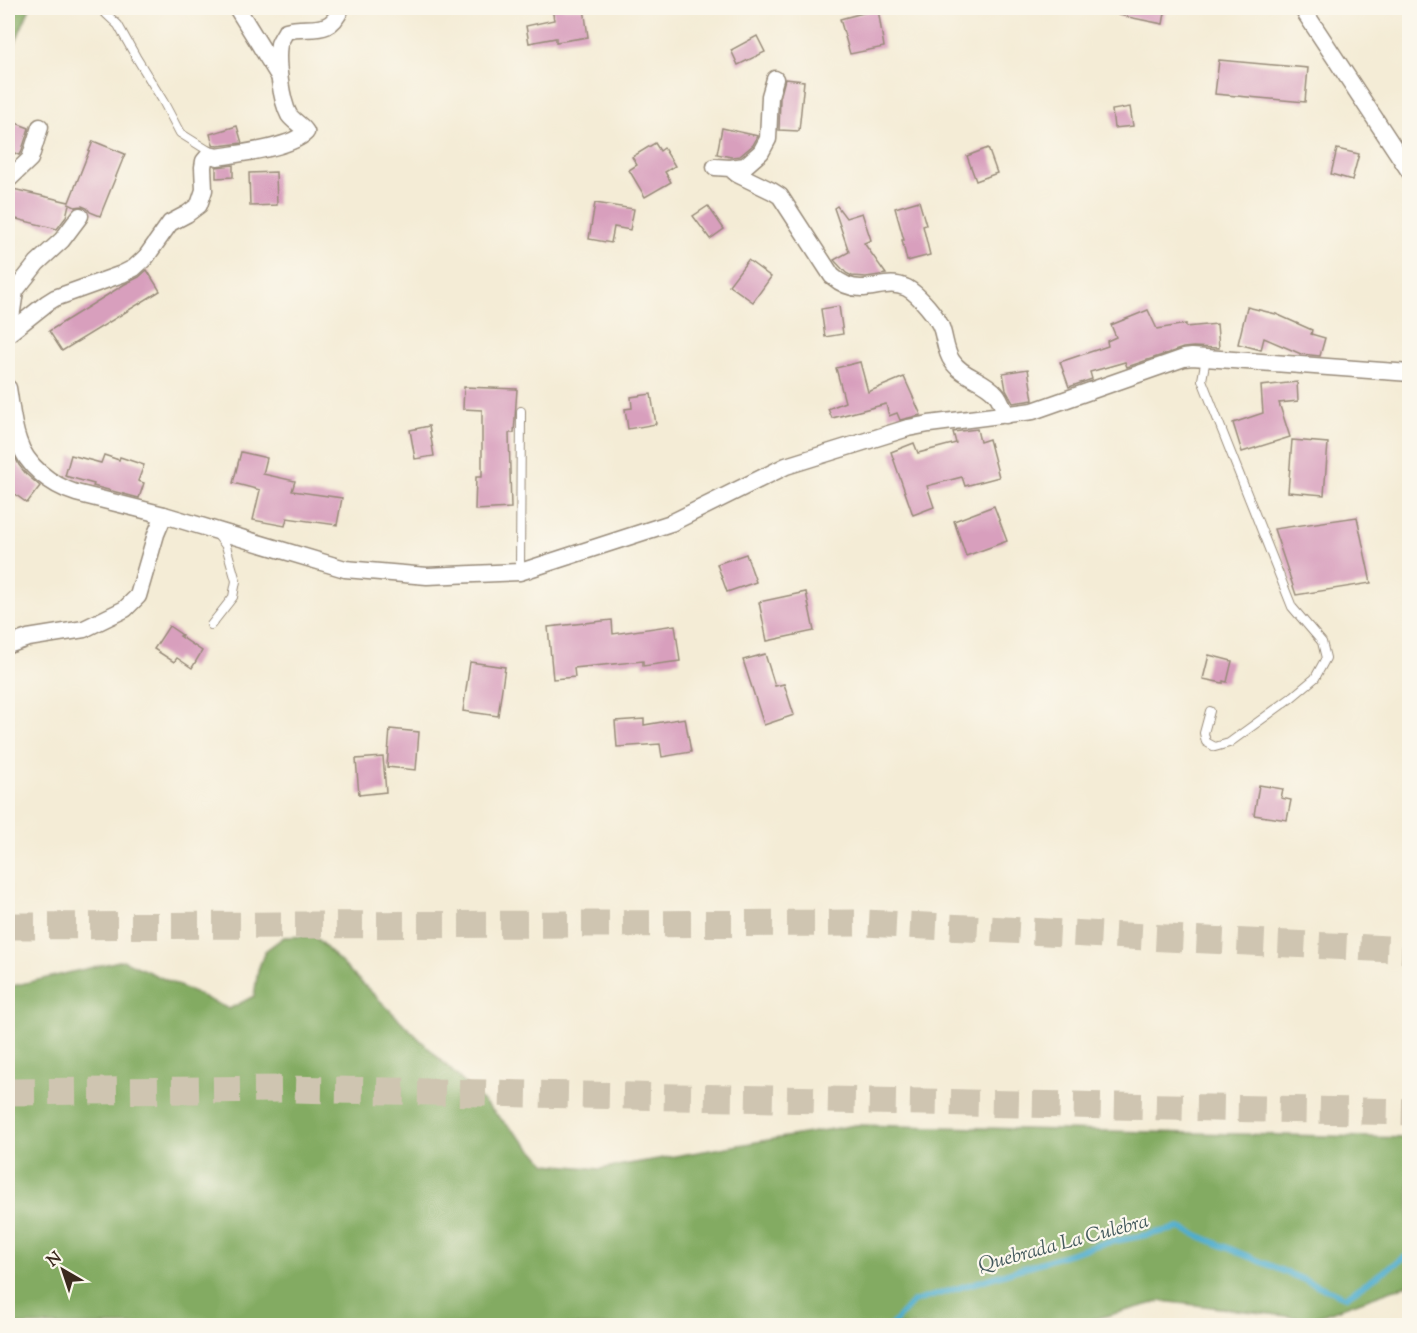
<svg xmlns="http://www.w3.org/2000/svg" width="1417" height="1333" font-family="'Sorts Mill Goudy',serif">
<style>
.forest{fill:#83ab62;stroke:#5f6a40;stroke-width:1.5}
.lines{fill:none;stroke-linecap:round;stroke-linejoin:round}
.stream{stroke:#50adce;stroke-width:6}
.building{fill:#d89fbd}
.trunk-tunnel{stroke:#cfc5b1;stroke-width:27;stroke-dasharray:27 14;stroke-linecap:butt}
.service-casing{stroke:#988b7a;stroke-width:10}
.minor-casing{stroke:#988b7a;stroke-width:19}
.service{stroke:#fff;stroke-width:8}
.minor{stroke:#fff;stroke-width:16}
.labels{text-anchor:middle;stroke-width:4.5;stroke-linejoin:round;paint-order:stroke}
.water-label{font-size:20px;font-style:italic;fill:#42585c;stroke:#fbf7ec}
</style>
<rect width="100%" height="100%" fill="#fbf7ec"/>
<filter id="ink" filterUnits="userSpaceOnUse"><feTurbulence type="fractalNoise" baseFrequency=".0167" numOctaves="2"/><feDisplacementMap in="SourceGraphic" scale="12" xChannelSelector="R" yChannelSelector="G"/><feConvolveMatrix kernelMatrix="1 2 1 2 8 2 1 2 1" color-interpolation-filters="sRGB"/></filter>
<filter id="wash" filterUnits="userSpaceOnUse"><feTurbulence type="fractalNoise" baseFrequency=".008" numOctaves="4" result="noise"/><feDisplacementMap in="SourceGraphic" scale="24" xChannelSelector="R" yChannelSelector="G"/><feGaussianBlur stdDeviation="1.35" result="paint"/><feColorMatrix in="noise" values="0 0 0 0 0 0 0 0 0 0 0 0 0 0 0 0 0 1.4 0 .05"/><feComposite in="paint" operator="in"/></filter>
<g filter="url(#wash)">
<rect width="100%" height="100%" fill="#f4ecd6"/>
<g class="forest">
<path d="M 8,8 L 30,8 L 14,45 L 8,50 Z"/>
<path d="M 314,936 L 547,1164 L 600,1169 L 855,1125 L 1409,1138 L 1409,1284 L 1311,1319 L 1162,1301 L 1068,1326 L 8,1325 L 8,987 L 123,960 L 229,1009 L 254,996 L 258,970 L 265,951 L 284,937 Z"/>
</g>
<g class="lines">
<path class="stream" d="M 891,1326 L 913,1302 L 1101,1244 L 1180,1228 L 1345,1297 L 1410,1254"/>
</g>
<g id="blocks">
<g class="building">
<path d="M 552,8 L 584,8 L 588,37 L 556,42 L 556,38 L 529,43 L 526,26 L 554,20 Z"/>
<path d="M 1118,8 L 1166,8 L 1163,24 L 1118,15 Z"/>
<path d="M 878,9 L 884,47 L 850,54 L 840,19 Z"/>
<path d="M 757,36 L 765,52 L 738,65 L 731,50 Z"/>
<path d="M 1219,60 L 1308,68 L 1305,102 L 1215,94 Z"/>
<path d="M 785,79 L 804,81 L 799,131 L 779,130 L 780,98 Z"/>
<path d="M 1130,107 L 1133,126 L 1114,128 L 1112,110 Z"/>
<path d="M 8,120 L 29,128 L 21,153 L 19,155 L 8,150 Z"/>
<path d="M 237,126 L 242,143 L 218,146 L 213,145 L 210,134 Z"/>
<path d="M 722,128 L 758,136 L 753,145 L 740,156 L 731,157 L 717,154 Z"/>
<path d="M 93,141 L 125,154 L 100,216 L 90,212 L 87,208 L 82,206 L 75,207 L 69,204 L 66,217 L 57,229 L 8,217 L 8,205 L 11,190 L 13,189 L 69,202 Z"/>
<path d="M 655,143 L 660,151 L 664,148 L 675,166 L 665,172 L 671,182 L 645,197 L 629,170 L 637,165 L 632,157 Z"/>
<path d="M 988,148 L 997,173 L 976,181 L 967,156 Z"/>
<path d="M 1337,149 L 1359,154 L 1352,180 L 1331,174 Z"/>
<path d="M 233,165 L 233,177 L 216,178 L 216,167 Z"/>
<path d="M 276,172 L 277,205 L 250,206 L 249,173 Z"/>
<path d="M 919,201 L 926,225 L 923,226 L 930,255 L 907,261 L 902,240 L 904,240 L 895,208 Z"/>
<path d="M 595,203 L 634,209 L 630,230 L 614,227 L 611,243 L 589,239 Z"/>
<path d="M 708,206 L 724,229 L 710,239 L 693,216 Z"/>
<path d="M 837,206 L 846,218 L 862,213 L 871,240 L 864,243 L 886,274 L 866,277 L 852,276 L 846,273 L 834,260 L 849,252 L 834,208 Z"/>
<path d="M 748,260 L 771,277 L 753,302 L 729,285 Z"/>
<path d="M 147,270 L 160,291 L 62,351 L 49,331 L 125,284 L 139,277 Z"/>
<path d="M 839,306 L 843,334 L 825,337 L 821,309 Z"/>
<path d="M 1247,307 L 1276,314 L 1312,330 L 1311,334 L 1325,338 L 1320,356 L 1301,354 L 1264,338 L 1261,350 L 1238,344 Z"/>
<path d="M 1148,310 L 1157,329 L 1186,324 L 1186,327 L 1217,324 L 1219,348 L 1193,347 L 1183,348 L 1127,367 L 1125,362 L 1090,372 L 1092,379 L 1069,387 L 1060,362 L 1108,346 L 1107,341 L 1116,337 L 1111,325 Z"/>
<path d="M 860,362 L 868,392 L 904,377 L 921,415 L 900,420 L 897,413 L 889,416 L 886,404 L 832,418 L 828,409 L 845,402 L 836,368 Z"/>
<path d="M 1028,369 L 1033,400 L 1013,403 L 1006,390 L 1003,373 Z"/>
<path d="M 1297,382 L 1298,401 L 1279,403 L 1290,437 L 1242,452 L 1233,423 L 1263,413 L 1261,386 Z"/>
<path d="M 464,387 L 517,389 L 514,433 L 509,433 L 511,508 L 475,510 L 476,477 L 482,477 L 482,410 L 463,409 Z"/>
<path d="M 651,394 L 656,424 L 628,429 L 625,409 L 632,408 L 631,397 Z"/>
<path d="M 429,426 L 434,456 L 415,459 L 410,430 Z"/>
<path d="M 977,429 L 980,442 L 989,439 L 999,477 L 965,486 L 962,477 L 927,486 L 934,507 L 913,515 L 891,452 L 914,443 L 918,453 L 956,443 L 953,432 Z"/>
<path d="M 1292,440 L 1328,443 L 1324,495 L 1288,492 Z"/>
<path d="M 8,442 L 19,465 L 26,474 L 40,486 L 27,503 L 8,489 Z"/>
<path d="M 241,452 L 267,458 L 263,474 L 295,481 L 292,491 L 342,498 L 337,525 L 287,518 L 285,526 L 253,520 L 260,490 L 233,483 Z"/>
<path d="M 71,455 L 101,463 L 104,455 L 119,460 L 120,457 L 144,465 L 138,481 L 144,483 L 139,498 L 93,486 L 94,484 L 65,476 Z"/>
<path d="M 994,506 L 1007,541 L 966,556 L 954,521 Z"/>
<path d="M 1357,517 L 1371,583 L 1296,595 L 1274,529 Z"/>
<path d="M 746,554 L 756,582 L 727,592 L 717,564 Z"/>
<path d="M 806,592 L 814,631 L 767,641 L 759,602 Z"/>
<path d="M 612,620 L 613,634 L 675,625 L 680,661 L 643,666 L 643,661 L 574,668 L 575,677 L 553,679 L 548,627 Z"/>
<path d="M 169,626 L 182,635 L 180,636 L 202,651 L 192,668 L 177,658 L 174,662 L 154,649 Z"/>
<path d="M 765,654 L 775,686 L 784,684 L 794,715 L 764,725 L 743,660 Z"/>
<path d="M 1209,655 L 1232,661 L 1227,682 L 1223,681 L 1223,683 L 1203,679 Z"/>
<path d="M 470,662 L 505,667 L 498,716 L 463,711 Z"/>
<path d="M 685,718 L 691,752 L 662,757 L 660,744 L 617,747 L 615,721 L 644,719 L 644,725 Z"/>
<path d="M 390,729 L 419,732 L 416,770 L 387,767 Z"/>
<path d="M 383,757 L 386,792 L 359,795 L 356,759 Z"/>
<path d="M 1259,785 L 1283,789 L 1281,798 L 1291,800 L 1287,820 L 1254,815 Z"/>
</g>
</g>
</g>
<g filter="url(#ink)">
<use href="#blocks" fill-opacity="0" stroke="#988b7a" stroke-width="1.5"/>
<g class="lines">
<g class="trunk-tunnel">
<path d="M 8,926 L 865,923 L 1410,950"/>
<path d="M 8,1092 L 289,1089 L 1410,1112"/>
</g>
<g class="service-casing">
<g id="service">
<path d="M 100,8 L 118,25 L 136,57 L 163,101 L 180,133 L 212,153"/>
<path d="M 1206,358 L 1202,380 L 1292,607 L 1322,642 L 1326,658 L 1315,678 L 1291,698 L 1229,743 L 1215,747 L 1206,742 L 1204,733 L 1210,711"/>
<path d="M 520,572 L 521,411"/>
<path d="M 211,625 L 233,597 L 236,581 L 226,546 L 216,533"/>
</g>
</g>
<g class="minor-casing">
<g id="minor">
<path d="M 237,8 L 279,76"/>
<path d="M 1302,8 L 1410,172"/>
<path d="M 715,167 L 730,168 L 737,174 L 772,191 L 780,196 L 832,276 C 840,283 850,288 861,288 C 878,288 890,280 907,288 C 918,294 939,318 942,330 C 945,340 946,353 952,361 C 962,377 984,379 996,394 C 1001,399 1003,408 1006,415"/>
<path d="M 730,168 L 745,166 L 761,152 L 768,139 L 770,96 L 775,79"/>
<path d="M 8,180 L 30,159 L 40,127"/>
<path d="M 9,331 L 15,291 L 37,263 L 62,240 L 80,216"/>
<path d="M 8,334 L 47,303 L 55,298 L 122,274 L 134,268 L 146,257 L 170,223 L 187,214 L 199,205 L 204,190 L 203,167 L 204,161 L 209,155 L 218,157 C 240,153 291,148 306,132 C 302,125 294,122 289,115 C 281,100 276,61 279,44 C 281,39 284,35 286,31 C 310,25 330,37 341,8"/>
<path d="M 8,388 C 11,405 12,423 18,440 C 26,466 51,485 76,493 L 164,515"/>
<path d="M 8,645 L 28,638 L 84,629 L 125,609 L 138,596 L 156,534 L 164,515 L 345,569 L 427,576 L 520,572 L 671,523 L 786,466 L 908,428 L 929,424 L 1033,411 L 1184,358 L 1192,357 L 1410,373"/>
</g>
</g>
<use href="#service" class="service"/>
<use href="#minor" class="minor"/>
</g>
</g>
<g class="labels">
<g class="water-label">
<text transform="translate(1063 1242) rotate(-15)" y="7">Quebrada La Culebra</text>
</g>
</g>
<rect width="1417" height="1333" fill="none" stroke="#fbf7ec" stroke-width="30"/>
<g transform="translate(63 1270) rotate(321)" stroke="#fbf7ec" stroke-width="4.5" paint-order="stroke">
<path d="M0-4.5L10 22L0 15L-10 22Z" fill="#3b2a1e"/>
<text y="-9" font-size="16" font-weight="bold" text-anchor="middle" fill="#3b2a1e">N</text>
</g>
</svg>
